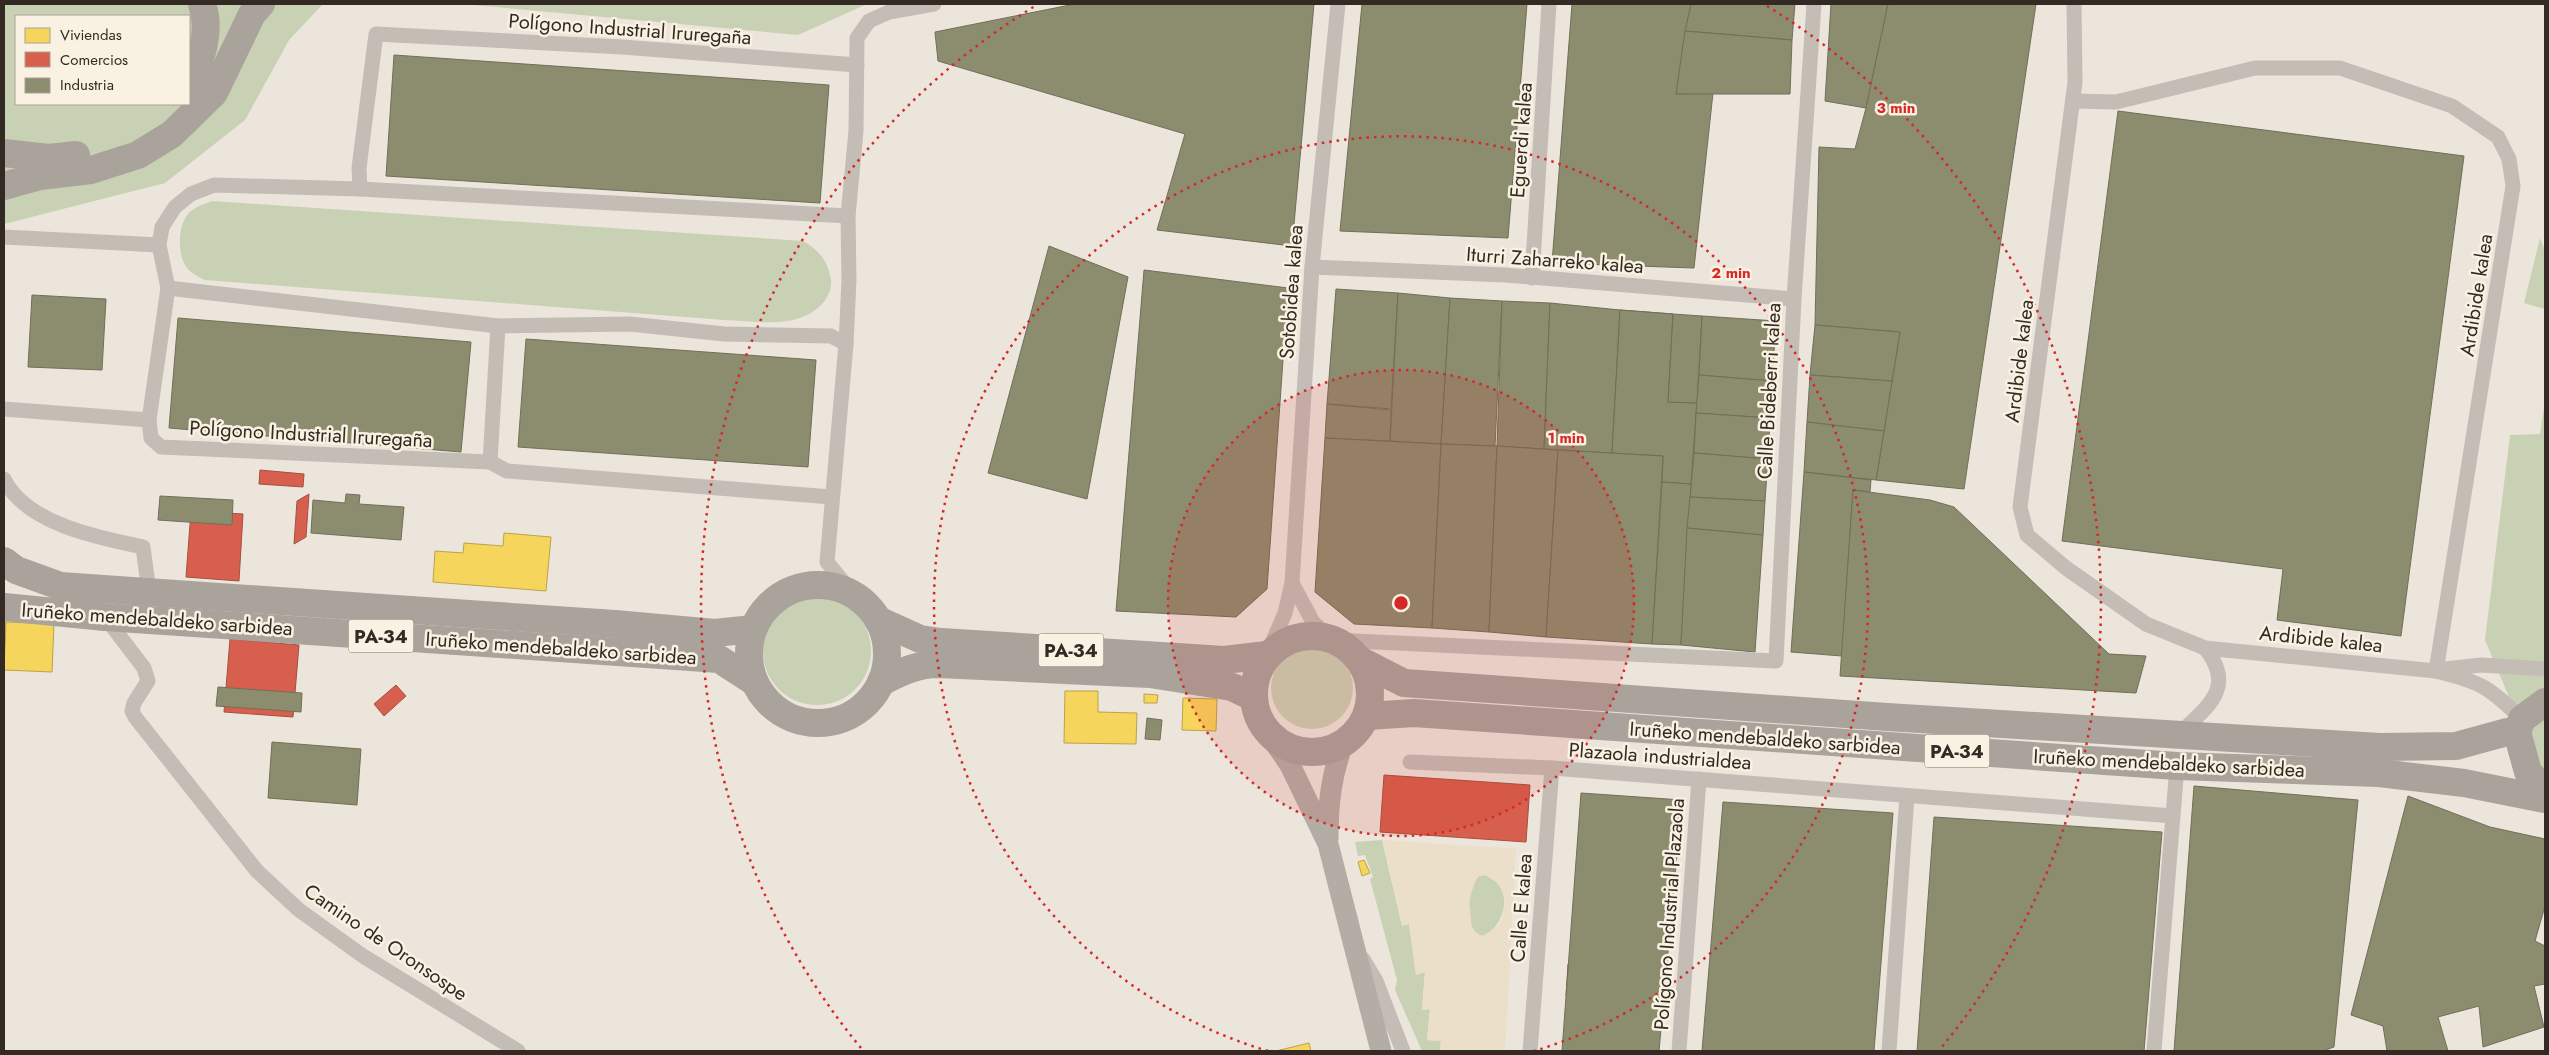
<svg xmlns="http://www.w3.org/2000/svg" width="2549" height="1055" font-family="Jost,sans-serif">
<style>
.green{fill:#c9d1b4;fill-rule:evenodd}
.plaza{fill:#ebdfc9;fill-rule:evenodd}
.homes{fill:#f6d55c;stroke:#bca24b}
.shops{fill:#d6604d;stroke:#a55041}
.industry{fill:#8c8c6e;stroke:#716f58}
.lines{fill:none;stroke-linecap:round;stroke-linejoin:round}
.street{stroke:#c4bdb5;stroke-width:15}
.secondary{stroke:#b4ada5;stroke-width:21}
.highway{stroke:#aaa39b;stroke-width:28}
.ring{fill:none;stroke:#d62828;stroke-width:2.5;stroke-dasharray:2.5 5}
.labels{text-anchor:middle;stroke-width:5;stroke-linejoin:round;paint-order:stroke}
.shield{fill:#f9f1e1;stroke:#6e665d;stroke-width:1}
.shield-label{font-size:19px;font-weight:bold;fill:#332a24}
.street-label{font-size:20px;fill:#332a24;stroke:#f9f1e1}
.centre{fill:#d62828;stroke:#f9f1e1;stroke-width:2.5}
.ring-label{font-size:15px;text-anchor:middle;font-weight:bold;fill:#d62828;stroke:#f9f1e1;stroke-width:5;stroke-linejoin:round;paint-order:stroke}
</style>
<rect width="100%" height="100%" fill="#ebe5db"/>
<g class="green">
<path d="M 4,4 L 323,4 L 289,40 L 245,120 L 165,183 L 4,224 ZM 16,16 L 189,16 L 189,104 L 16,104 Z"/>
<path d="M 463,4 L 867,4 L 798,35 Z"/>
<path d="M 212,201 L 803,241 C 819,250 828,261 831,280 C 832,288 828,298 822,304 C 797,330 757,321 724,320 L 205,280 C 197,276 188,272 184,263 C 177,248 178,218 194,209 C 199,205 206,204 212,201 Z"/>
<path d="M 2540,238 L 2545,251 L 2545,309 L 2524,303 Z"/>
<path d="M 2545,401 L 2545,782 L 2485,640 L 2510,435 L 2540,434 Z"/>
<circle cx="817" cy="651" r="54"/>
<circle cx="1312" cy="688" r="41"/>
<path d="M 1382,840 L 1402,926 L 1409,924 L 1416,974 L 1425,972 L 1422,1010 L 1430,1009 L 1427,1040 L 1441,1041 L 1440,1051 L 1422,1051 L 1395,990 L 1397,980 L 1370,879 L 1373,877 L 1365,855 L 1358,856 L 1355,842 Z"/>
<path d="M 1486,875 C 1514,885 1507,925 1483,936 C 1462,932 1468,889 1478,876 Z"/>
</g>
<path class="plaza" d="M 1382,840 L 1516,849 L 1505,1051 L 1440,1051 L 1441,1041 L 1427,1040 L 1430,1009 L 1422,1010 L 1425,972 L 1416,975 L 1409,924 L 1402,926 ZM 1485,875 L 1496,882 L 1502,890 L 1505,902 L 1503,916 L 1498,926 L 1483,936 L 1479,935 L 1472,929 L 1469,899 L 1476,880 L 1479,876 Z"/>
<g class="homes">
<path d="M 504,533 L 551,537 L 546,591 L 433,582 L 435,551 L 463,553 L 464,543 L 503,546 Z"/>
<path d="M 4,622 L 6,622 L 4,670 Z"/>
<path d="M 6,622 L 54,624 L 52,672 L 4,670 Z"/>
<path d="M 1065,691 L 1098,691 L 1098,712 L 1137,713 L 1136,744 L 1064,743 Z"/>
<path d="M 1144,694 L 1158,695 L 1157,703 L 1144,703 Z"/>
<path d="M 1183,698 L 1217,699 L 1216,731 L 1182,730 Z"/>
<path d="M 1364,860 L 1370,873 L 1362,876 L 1358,862 Z"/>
<path d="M 1309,1043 L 1311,1051 L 1276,1051 Z"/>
</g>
<g class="shops">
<path d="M 1620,310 L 1673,314 L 1668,402 L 1697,403 L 1691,484 L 1662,482 L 1663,456 L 1612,453 Z"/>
<path d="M 260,470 L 304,474 L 303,487 L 259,484 Z"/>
<path d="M 309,494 L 306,537 L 294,544 L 297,501 Z"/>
<path d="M 191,511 L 243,514 L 239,581 L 186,577 Z"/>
<path d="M 230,639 L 299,645 L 293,717 L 224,712 Z"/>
<path d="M 396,685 L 406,696 L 384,716 L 374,704 Z"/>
<path d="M 1384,775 L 1530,785 L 1526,842 L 1380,832 Z"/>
<path d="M 1568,964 L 1606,967 L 1604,999 L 1566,996 Z"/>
</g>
<g class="industry">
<path d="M 1075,4 L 1314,4 L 1292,246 L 1157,230 L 1185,134 L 938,61 L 935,32 Z"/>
<path d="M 1362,4 L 1527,4 L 1508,238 L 1340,231 Z"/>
<path d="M 1572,4 L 1691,4 L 1676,94 L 1713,93 L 1694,268 L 1552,263 Z"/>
<path d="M 1691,4 L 1795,4 L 1792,40 L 1685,31 Z"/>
<path d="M 1831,4 L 1888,4 L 1866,108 L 1825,101 Z"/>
<path d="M 1888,4 L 2036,4 L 1964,489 L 1876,480 L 1900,332 L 1815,325 L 1819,147 L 1855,149 L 1866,108 Z"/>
<path d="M 1685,31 L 1792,40 L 1790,94 L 1676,94 Z"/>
<path d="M 394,55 L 829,85 L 820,203 L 386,176 Z"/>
<path d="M 2118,111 L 2464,156 L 2401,636 L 2277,620 L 2283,569 L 2062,541 Z"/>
<path d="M 1049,246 L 1128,277 L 1087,499 L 988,473 Z"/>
<path d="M 1144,270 L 1288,288 L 1267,589 L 1236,617 L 1116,611 Z"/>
<path d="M 1336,289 L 1398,293 L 1391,409 L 1327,404 Z"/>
<path d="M 1398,293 L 1450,298 L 1441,444 L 1390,441 Z"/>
<path d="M 32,295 L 106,299 L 102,370 L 28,367 Z"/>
<path d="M 1450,298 L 1502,301 L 1495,446 L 1441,444 Z"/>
<path d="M 1502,301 L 1550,303 L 1544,449 L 1497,446 Z"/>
<path d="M 1550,303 L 1620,310 L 1612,453 L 1544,449 Z"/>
<path d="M 1620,310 L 1673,314 L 1668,402 L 1697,403 L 1691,484 L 1662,482 L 1663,456 L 1612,453 Z"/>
<path d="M 1673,314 L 1702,316 L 1697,403 L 1668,402 Z"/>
<path d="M 1702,316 L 1776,321 L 1772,381 L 1699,375 Z"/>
<path d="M 178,318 L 471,342 L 461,452 L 169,428 Z"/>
<path d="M 1815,325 L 1900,332 L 1892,381 L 1810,375 Z"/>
<path d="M 526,339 L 816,360 L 808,467 L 518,447 Z"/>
<path d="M 1699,375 L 1772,381 L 1770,418 L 1696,413 Z"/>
<path d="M 1810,375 L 1892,381 L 1884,431 L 1807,422 Z"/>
<path d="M 1327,404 L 1391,410 L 1390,441 L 1325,438 Z"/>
<path d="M 1696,413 L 1770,418 L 1768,459 L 1694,453 Z"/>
<path d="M 1807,422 L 1884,431 L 1876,480 L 1804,472 Z"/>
<path d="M 1325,438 L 1441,444 L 1432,628 L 1354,624 L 1315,592 Z"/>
<path d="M 1441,444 L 1497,446 L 1489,632 L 1432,628 Z"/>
<path d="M 1497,446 L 1558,450 L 1546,637 L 1489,632 Z"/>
<path d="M 1558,450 L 1663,456 L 1652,644 L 1546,637 Z"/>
<path d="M 1694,453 L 1768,459 L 1765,501 L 1690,497 Z"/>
<path d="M 1804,472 L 1871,480 L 1870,492 L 1853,490 L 1842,656 L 1791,652 Z"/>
<path d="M 1662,482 L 1691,484 L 1681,645 L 1652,644 Z"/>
<path d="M 1853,490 L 1930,500 L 1954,507 L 2109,654 L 2146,656 L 2136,693 L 1840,676 Z"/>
<path d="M 346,494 L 360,495 L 359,504 L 404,507 L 401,540 L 311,533 L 313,500 L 345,503 Z"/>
<path d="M 160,496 L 233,500 L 232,525 L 158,520 Z"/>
<path d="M 1690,497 L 1765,501 L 1763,535 L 1687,528 Z"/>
<path d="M 1687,528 L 1763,535 L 1755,652 L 1681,645 Z"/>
<path d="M 218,687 L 302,693 L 301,712 L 216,706 Z"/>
<path d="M 1147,718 L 1162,720 L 1160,740 L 1145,739 Z"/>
<path d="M 272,742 L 361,749 L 357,805 L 268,798 Z"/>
<path d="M 2194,786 L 2358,800 L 2334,1047 L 2323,1051 L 2174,1051 Z"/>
<path d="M 1581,793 L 1682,800 L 1659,1051 L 1562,1051 Z"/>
<path d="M 2408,796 L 2490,827 L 2545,839 L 2545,906 L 2535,941 L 2545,946 L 2545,984 L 2534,986 L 2544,1027 L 2483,1047 L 2479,1006 L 2438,1017 L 2448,1051 L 2387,1051 L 2383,1026 L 2351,1015 Z"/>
<path d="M 1723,802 L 1893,813 L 1874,1051 L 1702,1051 Z"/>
<path d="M 1934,817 L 2162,832 L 2144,1051 L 1917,1051 Z"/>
</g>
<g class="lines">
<g class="street">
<path d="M 2074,4 L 2075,82 L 2020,507 L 2027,535 L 2066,568 L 2146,624 L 2205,648 L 2436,671 C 2481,682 2489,687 2522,719"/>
<path d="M 2073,101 L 2116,102 L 2255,68 L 2340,68 L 2452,106 L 2498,137 L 2509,159 L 2513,186 L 2436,671"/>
<path d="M 360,189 L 359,168 L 376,34 L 622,47 L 857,65"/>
<path d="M 4,237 L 159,245"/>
<path d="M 1312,267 L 1505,275 L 1794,299"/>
<path d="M 1532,278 L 1549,4"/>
<path d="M 168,288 L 498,326 L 630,324 L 724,334 L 831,336 L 846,344"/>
<path d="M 4,409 L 149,420"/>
<path d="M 490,462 L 498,326"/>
<path d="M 4,479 C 26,524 99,538 143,547 L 149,592"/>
<path d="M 831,497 L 507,471 L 490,462 L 161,447 L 151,438 L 149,420 L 168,288 L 159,245 L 162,227 L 175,207 L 191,194 L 214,185 L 360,189 L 848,216"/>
<path d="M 1292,583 L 1313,622 L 1329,638"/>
<path d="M 853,594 L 827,562 L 846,344 L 849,280 L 848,216 L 856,131 L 857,38 L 869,21 L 889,12 L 934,4"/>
<path d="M 105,617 L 144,668 L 148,681 L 134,703 L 132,711 L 135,717 L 257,871 L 299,910 L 363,956 L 518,1051"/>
<path d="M 1334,640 L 1776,661 L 1794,299 L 1814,4"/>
<path d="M 1267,655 L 1285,613 L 1292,583 L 1312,267 L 1338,4"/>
<path d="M 2445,669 L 2481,665 L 2545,669"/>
<path d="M 2178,735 C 2207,707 2237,688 2205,648"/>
<path d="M 1410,762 L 1552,768 L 2173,816"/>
<path d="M 1363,959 L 1376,981 L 1403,1051"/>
<path d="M 1530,1051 L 1552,768"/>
<path d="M 1679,1051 L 1699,779"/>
<path d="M 1889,1051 L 1907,796"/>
<path d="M 2154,1051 L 2177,766"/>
</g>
<g class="secondary">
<path d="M 1271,737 L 1290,765 L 1328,844 L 1381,1051"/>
<path d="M 1328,839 C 1328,804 1331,776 1343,744"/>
</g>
<g class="highway">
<path d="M 189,88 C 200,61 212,32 202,4"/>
<path d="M 4,153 L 49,158 L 76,155"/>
<path d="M 4,186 L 40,176 L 91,170 L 138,155 L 172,134 L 214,93 L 252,14 L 261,4"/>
<path d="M 4,561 L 16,570 L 60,586 L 615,624 L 715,633 L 753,629"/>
<circle cx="818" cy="654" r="69"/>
<path d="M 4,607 L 105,617 L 719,659 L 753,681"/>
<path d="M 878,620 L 920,639 L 941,642 L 1224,660 L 1267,655"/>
<circle cx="1312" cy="694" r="58"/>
<path d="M 1361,661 L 1404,683 L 1887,717 L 2380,747 L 2456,746 L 2507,732 L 2517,732"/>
<path d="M 881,682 C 901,672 917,664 939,664 L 1150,674 L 1232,687 L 1253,697"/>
<path d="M 2545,702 L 2522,719 L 2517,732 L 2528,772 L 2545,790"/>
<path d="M 1367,716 L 1414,713 L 2177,766 L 2379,773 L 2464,783 L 2545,799"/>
</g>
</g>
<circle cx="1401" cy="603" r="233" fill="#d62828" fill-opacity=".12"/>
<g class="ring">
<circle cx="1401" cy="603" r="233"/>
<path d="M1268 1051A467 467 0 1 1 1534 1051"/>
<path d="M861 1048A700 700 0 0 1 1035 6M1767 6A700 700 0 0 1 1941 1048"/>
</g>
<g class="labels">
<g class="shield">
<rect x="348.5" y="619.5" width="65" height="33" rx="4"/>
<rect x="1038.5" y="633.5" width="65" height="33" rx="4"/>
<rect x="1924.5" y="734.5" width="65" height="33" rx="4"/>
</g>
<g class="shield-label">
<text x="381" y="643">PA-34</text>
<text x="1071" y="657">PA-34</text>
<text x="1957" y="758">PA-34</text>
</g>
<g class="street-label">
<text transform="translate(630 29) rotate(4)" y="7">Polígono Industrial Iruregaña</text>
<text transform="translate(1521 140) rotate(-86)" y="7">Eguerdi kalea</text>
<text transform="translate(1555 260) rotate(4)" y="7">Iturri Zaharreko kalea</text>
<text transform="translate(1291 292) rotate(-86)" y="7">Sotobidea kalea</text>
<text transform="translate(2476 295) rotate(-81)" y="7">Ardibide kalea</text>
<text transform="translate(2019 361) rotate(-83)" y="7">Ardibide kalea</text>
<text transform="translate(1769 391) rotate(-87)" y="7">Calle Bideberri kalea</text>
<text transform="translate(311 434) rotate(3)" y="7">Polígono Industrial Iruregaña</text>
<text transform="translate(157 619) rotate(4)" y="7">Iruñeko mendebaldeko sarbidea</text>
<text transform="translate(2321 639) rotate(6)" y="7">Ardibide kalea</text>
<text transform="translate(561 648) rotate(4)" y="7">Iruñeko mendebaldeko sarbidea</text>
<text transform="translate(1765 738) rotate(4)" y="7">Iruñeko mendebaldeko sarbidea</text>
<text transform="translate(1660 756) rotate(4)" y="7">Plazaola industrialdea</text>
<text transform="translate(2169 763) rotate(3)" y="7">Iruñeko mendebaldeko sarbidea</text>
<text transform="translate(1521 908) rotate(-86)" y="7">Calle E kalea</text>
<text transform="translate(1669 914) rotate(-86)" y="7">Polígono Industrial Plazaola</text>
<text transform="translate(386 942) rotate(34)" y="7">Camino de Oronsospe</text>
</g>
</g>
<circle cx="1401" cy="603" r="8" class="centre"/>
<g class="ring-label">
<text x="1896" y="113">3 min</text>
<text x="1731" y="278">2 min</text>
<text x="1566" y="443">1 min</text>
</g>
<rect width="2549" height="1055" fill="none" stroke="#332a24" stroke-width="10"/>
<rect x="15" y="15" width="175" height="90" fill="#f9f1e1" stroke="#aaa195"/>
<rect x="25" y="28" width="25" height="15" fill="#f6d55c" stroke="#aaa195"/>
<text x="60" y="40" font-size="15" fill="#332a24">Viviendas</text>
<rect x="25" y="52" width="25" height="15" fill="#d6604d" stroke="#aaa195"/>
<text x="60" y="65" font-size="15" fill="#332a24">Comercios</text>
<rect x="25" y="78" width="25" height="15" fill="#8c8c6e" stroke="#aaa195"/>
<text x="60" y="90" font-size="15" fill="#332a24">Industria</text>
</svg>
